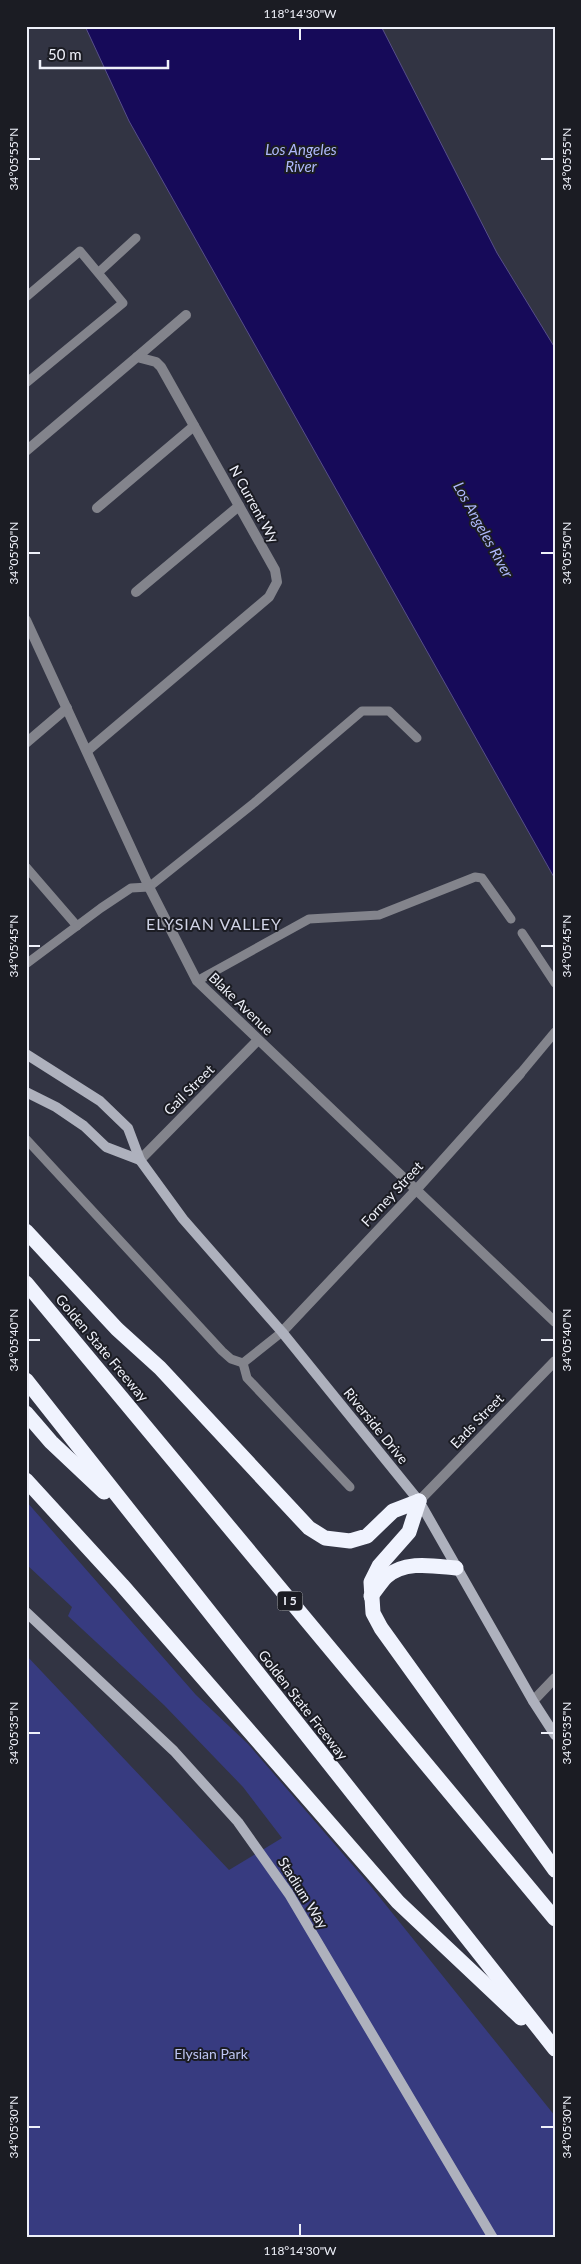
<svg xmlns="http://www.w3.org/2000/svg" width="581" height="2264" font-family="Lato,sans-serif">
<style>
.green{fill:#373b80}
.water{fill:#160a59;stroke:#574f89}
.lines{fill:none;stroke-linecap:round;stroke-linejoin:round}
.lane{stroke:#83848c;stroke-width:9}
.street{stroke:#83848c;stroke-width:10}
.secondary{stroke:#aeb1bd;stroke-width:10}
.highway{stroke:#f0f3fe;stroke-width:15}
.ticks{fill:none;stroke:#eef0f9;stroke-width:2}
.labels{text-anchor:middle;stroke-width:4;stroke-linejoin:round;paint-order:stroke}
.shield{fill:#1b1c23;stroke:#afb0b9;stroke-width:1}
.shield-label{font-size:12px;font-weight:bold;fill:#eef0f9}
.street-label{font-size:14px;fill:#eef0f9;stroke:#1b1c23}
.park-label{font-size:14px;fill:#bdc4f2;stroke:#1b1c23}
.water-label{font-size:15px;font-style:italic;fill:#afb9fc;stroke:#1b1c23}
.quarter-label{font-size:16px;letter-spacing:1px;fill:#d0d3e6;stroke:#1b1c23}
.neatline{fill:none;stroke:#eef0f9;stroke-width:2}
.ticks-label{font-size:12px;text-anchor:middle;fill:#eef0f9}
</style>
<rect width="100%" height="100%" fill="#323443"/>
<path class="green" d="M 26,1501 L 196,1695 L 248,1744 L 369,1884 L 555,2116 L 555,2238 L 26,2238 L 26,1655 L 229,1870 L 282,1838 L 243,1787 L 164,1705 L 68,1616 L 72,1607 L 26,1564 Z"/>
<path class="water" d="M 85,26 L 381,26 L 497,253 L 555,348 L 555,879 L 129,121 Z"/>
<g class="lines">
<g class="lane">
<path d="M 99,272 L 136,238"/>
<path d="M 26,297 L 80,251 L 123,303 L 26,383"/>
<path d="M 26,867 L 77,926"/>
<path d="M 522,933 L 555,983"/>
<path d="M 26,964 L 101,908 L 131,888 L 149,887 L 254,803 L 362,711 L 389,711 L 417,738"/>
<path d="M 197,981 L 309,919 L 379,915 L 475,877 L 482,878 L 511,919"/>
<path d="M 520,1074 L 555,1032"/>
<path d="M 26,1139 L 222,1351 L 231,1359 L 243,1363"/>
<path d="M 282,1332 L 243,1363 L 247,1378 L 350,1487"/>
</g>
<g class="street">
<path d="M 137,357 L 186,315"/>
<path d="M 26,451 L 137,357 L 156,362 L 161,367 L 275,570 L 277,582 L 269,597 L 87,751"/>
<path d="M 97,508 L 194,426"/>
<path d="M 136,592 L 239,506"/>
<path d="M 26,620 L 149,887 L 197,981 L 555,1322"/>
<path d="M 26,743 L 67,708"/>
<path d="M 140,1160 L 258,1040"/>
<path d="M 282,1332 L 416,1190 L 520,1074"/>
<path d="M 419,1501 L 555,1361"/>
<path d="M 533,1701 L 555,1678"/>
</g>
<g class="secondary">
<path d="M 26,1054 L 100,1101 L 128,1128 L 140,1160 L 183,1219 L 282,1332 L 419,1501 L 533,1701 L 555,1735"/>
<path d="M 26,1092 L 56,1107 L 84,1126 L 106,1147 L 140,1160"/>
<path d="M 26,1612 L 174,1751 L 238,1822 L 289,1894 L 493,2238"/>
</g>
<g class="highway">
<path d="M 26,1231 L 117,1329 L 160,1368 L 309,1528 L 325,1538 L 350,1541 L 367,1536 L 393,1511 L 419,1501"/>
<path d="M 26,1283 L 555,1919"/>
<path d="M 26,1380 L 555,2049"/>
<path d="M 26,1413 L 51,1442 L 104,1492"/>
<path d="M 26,1480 L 122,1585 L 398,1902 L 521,2018"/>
<path d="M 419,1501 L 409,1532 L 379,1566 L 371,1582 L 373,1613 L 381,1628 L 555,1870"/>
<path d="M 371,1596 C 376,1590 381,1582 386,1577 C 405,1560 434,1566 456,1568"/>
</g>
</g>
<path class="ticks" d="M 300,28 L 300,40M 28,159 L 40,159M 541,159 L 554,159M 28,553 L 40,553M 541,553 L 554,553M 28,946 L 40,946M 541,946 L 554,946M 28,1340 L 40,1340M 541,1340 L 554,1340M 28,1733 L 40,1733M 541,1733 L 554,1733M 28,2127 L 40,2127M 541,2127 L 554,2127M 300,2224 L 300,2236"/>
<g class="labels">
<rect class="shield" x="277.5" y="1591.5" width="25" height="19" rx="4"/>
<g class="shield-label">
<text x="290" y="1605">I 5</text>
</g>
<g class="street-label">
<text transform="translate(254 504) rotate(61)" y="5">N Current Wy</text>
<text transform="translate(241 1004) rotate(44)" y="5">Blake Avenue</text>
<text transform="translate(189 1090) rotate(-45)" y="5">Gail Street</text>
<text transform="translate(392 1194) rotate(-47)" y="5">Forney Street</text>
<text transform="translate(102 1348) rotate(50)" y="5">Golden State Freeway</text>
<text transform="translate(477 1421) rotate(-46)" y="5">Eads Street</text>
<text transform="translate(376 1426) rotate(51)" y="5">Riverside Drive</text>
<text transform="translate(303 1705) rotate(52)" y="5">Golden State Freeway</text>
<text transform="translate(303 1893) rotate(58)" y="5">Stadium Way</text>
</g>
<g class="park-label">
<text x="211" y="2059">Elysian Park</text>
</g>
<g class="water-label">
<text x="301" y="155">Los Angeles<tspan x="301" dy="17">River</tspan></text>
<text transform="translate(483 530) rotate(61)" y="5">Los Angeles River</text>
</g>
<g class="quarter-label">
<text x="214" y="930">ELYSIAN VALLEY</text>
</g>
</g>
<rect width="581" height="2264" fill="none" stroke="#1b1c23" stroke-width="55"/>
<path d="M40 60v8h128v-8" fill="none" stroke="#eef0f9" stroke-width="2.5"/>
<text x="48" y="60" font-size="15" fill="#eef0f9" stroke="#1b1c23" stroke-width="4" paint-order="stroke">50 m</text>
<rect x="28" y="28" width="526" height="2208" class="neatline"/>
<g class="ticks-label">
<text x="300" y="18">118°14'30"W</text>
<text transform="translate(14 159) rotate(-90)" y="4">34°05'55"N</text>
<text transform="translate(567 159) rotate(-90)" y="4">34°05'55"N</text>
<text transform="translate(14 553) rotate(-90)" y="4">34°05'50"N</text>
<text transform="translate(567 553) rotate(-90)" y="4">34°05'50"N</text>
<text transform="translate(14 946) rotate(-90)" y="4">34°05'45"N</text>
<text transform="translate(567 946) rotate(-90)" y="4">34°05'45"N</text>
<text transform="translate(14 1340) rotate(-90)" y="4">34°05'40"N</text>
<text transform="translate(567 1340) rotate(-90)" y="4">34°05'40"N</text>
<text transform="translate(14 1733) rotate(-90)" y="4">34°05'35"N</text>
<text transform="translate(567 1733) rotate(-90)" y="4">34°05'35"N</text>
<text transform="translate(14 2127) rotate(-90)" y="4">34°05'30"N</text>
<text transform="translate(567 2127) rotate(-90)" y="4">34°05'30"N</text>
<text x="300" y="2255">118°14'30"W</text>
</g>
</svg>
